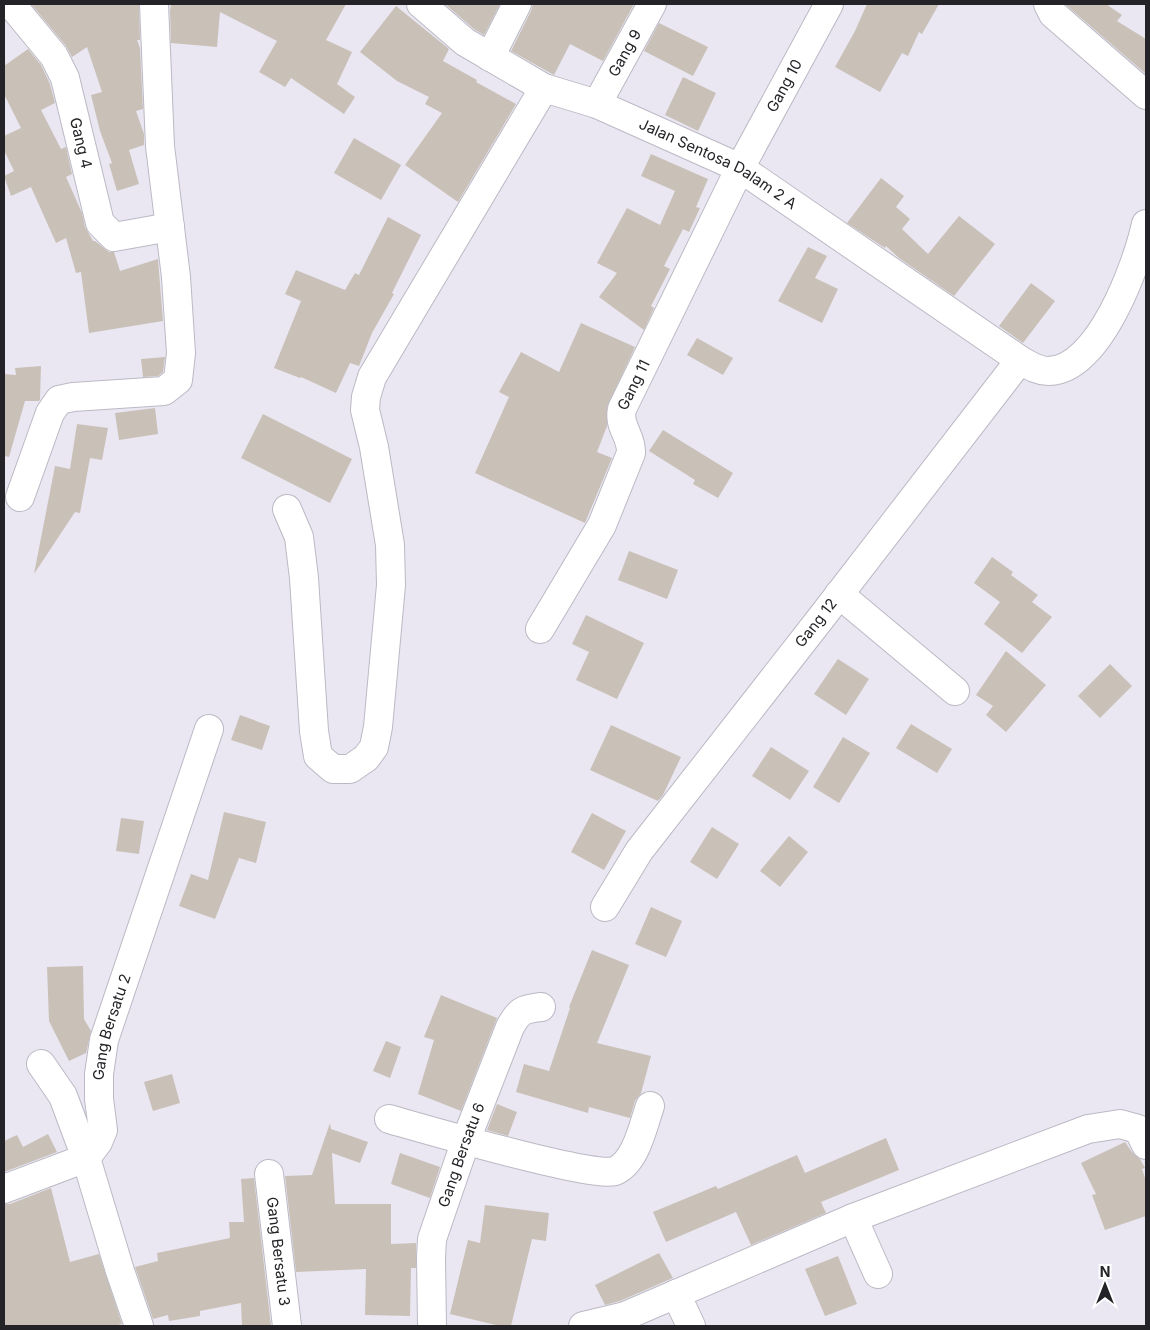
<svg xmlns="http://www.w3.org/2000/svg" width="1150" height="1330" font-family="Inter,sans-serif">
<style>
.building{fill:#c9c0b7}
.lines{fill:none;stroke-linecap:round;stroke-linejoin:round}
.minor-casing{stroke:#bbb9c4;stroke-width:30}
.minor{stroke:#fff;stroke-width:28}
.labels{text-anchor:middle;stroke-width:4.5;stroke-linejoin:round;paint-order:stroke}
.street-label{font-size:15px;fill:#242327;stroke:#fff}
</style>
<rect width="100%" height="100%" fill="#eae7f3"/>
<g class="building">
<path d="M 31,4 L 139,4 L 140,40 L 137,40 L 140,48 L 143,109 L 136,111 L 144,134 L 144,145 L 129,150 L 139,184 L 117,191 L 109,164 L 112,163 L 100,131 L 91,95 L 102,92 L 87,47 L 72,57 L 66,46 Z"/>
<path d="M 171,4 L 346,4 L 326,40 L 352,52 L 337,84 L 355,97 L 344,114 L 291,78 L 285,87 L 259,72 L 277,41 L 220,12 L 217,47 L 171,43 L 170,11 Z"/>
<path d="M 445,4 L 500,4 L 484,35 L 474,29 Z"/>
<path d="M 533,4 L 634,4 L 603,61 L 570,44 L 554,75 L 511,51 L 531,11 Z"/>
<path d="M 867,4 L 939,4 L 922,34 L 919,32 L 908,56 L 902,53 L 880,92 L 835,67 L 855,31 Z"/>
<path d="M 1065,4 L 1106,4 L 1122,15 L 1117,21 L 1146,39 L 1146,74 Z"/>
<path d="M 396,6 L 449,49 L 443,61 L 477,80 L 476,82 L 516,104 L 458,202 L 405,165 L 442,113 L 425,104 L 429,97 L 397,81 L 360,52 Z"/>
<path d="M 659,23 L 708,47 L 693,76 L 644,51 Z"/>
<path d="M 28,49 L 41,65 L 50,84 L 55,103 L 41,110 L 61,149 L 66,147 L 72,174 L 66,177 L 82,213 L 85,227 L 93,241 L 95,241 L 109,252 L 114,252 L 120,271 L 158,259 L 163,321 L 89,333 L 81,272 L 76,273 L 66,238 L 56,243 L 31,187 L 11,196 L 4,176 L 14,171 L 4,150 L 4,136 L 21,128 L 4,94 L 4,66 Z"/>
<path d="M 683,77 L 716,93 L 698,131 L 665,115 Z"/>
<path d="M 354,138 L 401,165 L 381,200 L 334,173 Z"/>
<path d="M 651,154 L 708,179 L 696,207 L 700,208 L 689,232 L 683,229 L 664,266 L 670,269 L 651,306 L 654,308 L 644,330 L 599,297 L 617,273 L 597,263 L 627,208 L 660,225 L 675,191 L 641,176 Z"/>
<path d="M 881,178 L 904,196 L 896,207 L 910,219 L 902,229 L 928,254 L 959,216 L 995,244 L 954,296 L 899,258 L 886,246 L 885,248 L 847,223 Z"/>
<path d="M 388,217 L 421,235 L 392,293 L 394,294 L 372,333 L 359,366 L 350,363 L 336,393 L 301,377 L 300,378 L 274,368 L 301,301 L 285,294 L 296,270 L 345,290 L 355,273 L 359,275 Z"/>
<path d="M 808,247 L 827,256 L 815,278 L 838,289 L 822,323 L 778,301 Z"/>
<path d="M 1031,283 L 1055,301 L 1023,343 L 999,326 Z"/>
<path d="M 581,323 L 635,347 L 607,407 L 607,426 L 597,452 L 612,458 L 585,523 L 475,473 L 509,397 L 499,392 L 521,352 L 559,372 Z"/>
<path d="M 697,338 L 733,358 L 723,375 L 687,355 Z"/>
<path d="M 165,357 L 163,372 L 158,376 L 143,377 L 141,359 Z"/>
<path d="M 41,366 L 40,399 L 39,401 L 25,401 L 9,457 L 4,456 L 4,374 L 16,375 L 15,368 Z"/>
<path d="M 155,408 L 158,434 L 119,440 L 115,413 Z"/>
<path d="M 263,414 L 352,459 L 330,503 L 241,458 Z"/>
<path d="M 77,424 L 108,428 L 102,460 L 90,458 L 80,513 L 75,512 L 34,574 L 55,466 L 70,469 Z"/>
<path d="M 663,430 L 733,473 L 718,498 L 693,484 L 695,480 L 649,451 Z"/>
<path d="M 629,551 L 678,570 L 667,599 L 618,580 Z"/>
<path d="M 992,557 L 1013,572 L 1011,575 L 1038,595 L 1032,602 L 1052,617 L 1022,653 L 984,624 L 1000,602 L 974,583 Z"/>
<path d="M 586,615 L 644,643 L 617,699 L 576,680 L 589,652 L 572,644 Z"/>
<path d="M 1006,651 L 1046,685 L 1006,732 L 986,715 L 993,706 L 976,695 Z"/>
<path d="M 838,659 L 869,679 L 846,715 L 814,694 Z"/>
<path d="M 1110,664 L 1132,686 L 1100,718 L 1078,696 Z"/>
<path d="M 240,715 L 270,726 L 262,750 L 231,740 Z"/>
<path d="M 911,724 L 952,749 L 937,773 L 896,748 Z"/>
<path d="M 611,725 L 681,757 L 663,795 L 658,801 L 590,770 Z"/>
<path d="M 843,737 L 870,753 L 839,803 L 813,787 Z"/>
<path d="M 771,747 L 809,771 L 790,800 L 752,776 Z"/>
<path d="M 224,812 L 266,822 L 256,863 L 239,858 L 215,919 L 179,906 L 191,874 L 208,880 Z"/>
<path d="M 592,813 L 626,831 L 604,870 L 571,852 Z"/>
<path d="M 121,818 L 144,821 L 139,854 L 116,851 Z"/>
<path d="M 712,827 L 739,844 L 717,879 L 690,862 Z"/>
<path d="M 789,836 L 808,852 L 780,887 L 760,871 Z"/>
<path d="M 651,907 L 682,921 L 666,957 L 635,944 Z"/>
<path d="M 592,950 L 629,965 L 597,1043 L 651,1056 L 641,1093 L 635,1101 L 630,1118 L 589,1107 L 588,1113 L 516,1092 L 524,1064 L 549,1071 L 570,1008 L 569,1007 Z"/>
<path d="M 83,966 L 84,1019 L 91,1031 L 86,1053 L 69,1061 L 49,1021 L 47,967 Z"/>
<path d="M 441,995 L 497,1018 L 461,1111 L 418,1094 L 434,1040 L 424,1037 Z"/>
<path d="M 386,1041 L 401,1047 L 390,1078 L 373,1071 Z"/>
<path d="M 172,1074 L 180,1103 L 153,1111 L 144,1082 Z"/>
<path d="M 497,1104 L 517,1112 L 508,1136 L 487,1130 Z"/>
<path d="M 330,1123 L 331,1129 L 368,1142 L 360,1163 L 332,1153 L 335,1204 L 391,1204 L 391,1244 L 416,1243 L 416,1268 L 411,1268 L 410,1316 L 365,1315 L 366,1269 L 296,1272 L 285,1176 L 312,1175 Z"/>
<path d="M 48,1134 L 57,1152 L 4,1172 L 4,1141 L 17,1135 L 23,1147 Z"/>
<path d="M 886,1138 L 899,1170 L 821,1202 L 826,1213 L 751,1245 L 736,1212 L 666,1242 L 653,1212 L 716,1186 L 718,1189 L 797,1155 L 805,1173 Z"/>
<path d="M 1125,1142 L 1132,1152 L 1140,1159 L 1145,1168 L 1142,1169 L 1146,1181 L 1146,1216 L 1105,1230 L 1092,1195 L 1096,1194 L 1081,1163 Z"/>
<path d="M 400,1153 L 440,1167 L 430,1198 L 391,1184 Z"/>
<path d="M 254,1178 L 271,1326 L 242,1326 L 241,1303 L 200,1311 L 200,1316 L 169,1321 L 168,1315 L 153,1319 L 135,1267 L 158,1261 L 157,1253 L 230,1238 L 229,1222 L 244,1222 L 241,1179 Z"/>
<path d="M 51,1188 L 70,1262 L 99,1254 L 122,1324 L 114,1326 L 4,1326 L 4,1204 L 10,1204 Z"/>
<path d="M 485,1205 L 549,1213 L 546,1241 L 532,1239 L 511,1326 L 500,1326 L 450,1314 L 468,1240 L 480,1243 Z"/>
<path d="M 659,1253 L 673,1278 L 620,1301 L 605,1305 L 595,1285 Z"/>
<path d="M 838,1256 L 857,1304 L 825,1316 L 805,1269 Z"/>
</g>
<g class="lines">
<g class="minor-casing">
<g id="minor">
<path id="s1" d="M 11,4 L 54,56 L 65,78 L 100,223 L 114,237 L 170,227"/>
<path id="s2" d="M 421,4 L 465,42 L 544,88 L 597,104 L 740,168 L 1020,360 L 821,618 L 639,851 L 605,907"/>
<path d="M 1048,4 L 1053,14 L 1146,95"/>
<path d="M 490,57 L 517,4"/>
<path id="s3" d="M 597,104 L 652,4"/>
<path d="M 1020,360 C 1029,365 1037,371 1048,371 C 1099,371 1137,265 1146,224"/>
<path d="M 20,497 L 50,413 L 59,400 L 73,397 L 164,391 L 178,380 L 181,353 L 176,277 L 160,146 L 154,4"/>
<path d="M 287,509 L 299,537 L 304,578 L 314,731 L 318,756 L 333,769 L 350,769 L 366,758 L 374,747 L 378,727 L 391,585 L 390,545 L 374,447 L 365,410 L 366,397 L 372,377 L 544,88"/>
<path d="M 839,594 L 955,691"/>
<path id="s4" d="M 540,629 L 602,525 L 631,453 C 632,436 618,427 622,409 L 740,168 L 829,4"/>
<path d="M 389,1119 C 421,1128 595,1179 615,1171 C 636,1162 643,1126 650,1106"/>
<path id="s5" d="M 269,1174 L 287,1326"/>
<path d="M 4,1189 L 86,1158 L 63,1096 L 41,1064"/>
<path d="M 853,1218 L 878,1274"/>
<path d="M 676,1294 L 691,1326"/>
<path id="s6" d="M 139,1326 L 120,1271 L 86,1158 L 98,1142 L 103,1130 L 99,1099 L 99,1074 L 104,1040 L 209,729"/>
<path id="s7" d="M 432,1326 L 431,1258 L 432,1239 L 466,1140 L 510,1027 C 519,1011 522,1009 541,1007"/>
<path d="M 583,1326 L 625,1316 L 853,1218 L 1088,1129 L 1120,1124 L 1138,1129 L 1146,1145"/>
</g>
</g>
<use href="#minor" class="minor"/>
</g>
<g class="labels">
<g class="street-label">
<text dy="5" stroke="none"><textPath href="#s3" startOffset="58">Gang 9</textPath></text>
<text dy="5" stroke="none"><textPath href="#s4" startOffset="606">Gang 10</textPath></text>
<text dy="5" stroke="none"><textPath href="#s1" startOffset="159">Gang 4</textPath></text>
<text dy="5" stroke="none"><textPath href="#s2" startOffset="340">Jalan Sentosa Dalam 2 A</textPath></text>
<text dy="5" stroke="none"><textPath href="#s4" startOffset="271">Gang 11</textPath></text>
<text transform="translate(816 623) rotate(-52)" y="5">Gang 12</text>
<text dy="5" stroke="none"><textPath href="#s6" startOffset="314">Gang Bersatu 2</textPath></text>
<text dy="5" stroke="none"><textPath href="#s7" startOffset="176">Gang Bersatu 6</textPath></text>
<text dy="5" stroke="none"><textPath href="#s5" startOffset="78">Gang Bersatu 3</textPath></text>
</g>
</g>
<rect width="1150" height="1330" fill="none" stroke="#242327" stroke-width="10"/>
<g transform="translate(1105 1285)" stroke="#ffffff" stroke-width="4" paint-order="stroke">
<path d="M0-4L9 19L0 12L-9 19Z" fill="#242327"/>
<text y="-8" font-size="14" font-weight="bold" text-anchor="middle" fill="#242327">N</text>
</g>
</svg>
